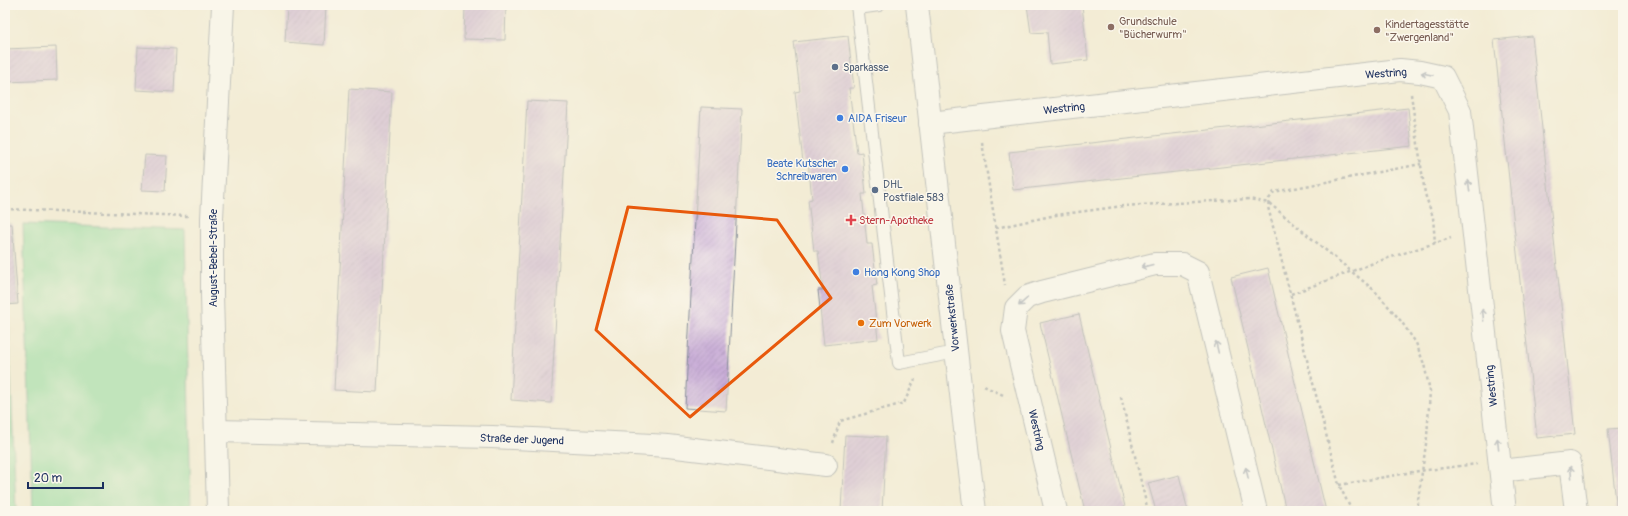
<svg xmlns="http://www.w3.org/2000/svg" width="1628" height="516" font-family="Pangolin,sans-serif">
<style>
.garden{fill:#86d99b;stroke:#50847c}
.building{fill:url(#building-hatch)}
.lines{fill:none;stroke-linecap:round;stroke-linejoin:round}
.service-casing{stroke:#878e9a;stroke-width:14}
.minor-casing{stroke:#878e9a;stroke-width:24}
.path{stroke:#878e9a;stroke-width:2.5;stroke-dasharray:3 3;stroke-linecap:butt}
.service{stroke:#fff;stroke-width:12}
.minor{stroke:#fff;stroke-width:22}
.oneway{stroke:#8d97ae}
.marked{fill:none;stroke:#e8590c;stroke-width:3;stroke-linejoin:round}
.education-dot{fill:#8d6e63;stroke:#fbf7ec;stroke-width:1.5}
.service-dot{fill:#5c6f8a;stroke:#fbf7ec;stroke-width:1.5}
.shop-dot{fill:#3f7fe0;stroke:#fbf7ec;stroke-width:1.5}
.health-dot{fill:#e0444e;stroke:#fbf7ec;stroke-width:1.5}
.food-dot{fill:#e8710a;stroke:#fbf7ec;stroke-width:1.5}
.labels{text-anchor:middle;stroke-width:3;stroke-linejoin:round;paint-order:stroke}
.education-label{font-size:11px;fill:#785e54;stroke:#fbf7ec;text-anchor:start}
.service-label{font-size:11px;fill:#4e5e75;stroke:#fbf7ec;text-anchor:start}
.street-label{font-size:11px;fill:#1b2f5e;stroke:#fbf7ec}
.shop-label{font-size:11px;fill:#366cbe;stroke:#fbf7ec;text-anchor:start}
.health-label{font-size:11px;fill:#be3a42;stroke:#fbf7ec;text-anchor:start}
.food-label{font-size:11px;fill:#c56008;stroke:#fbf7ec;text-anchor:start}
</style>
<defs>
<pattern id="building-hatch" width="6" height="6" patternUnits="userSpaceOnUse"><rect width="6" height="6" fill="#c8abd7"/><path d="M-1 1l2-2M0 6l6-6M5 7l2-2" fill="none" stroke="#a28cb2"/></pattern>
</defs>
<rect width="100%" height="100%" fill="#fbf7ec"/>
<filter id="ink" filterUnits="userSpaceOnUse"><feTurbulence type="fractalNoise" baseFrequency=".025" numOctaves="2"/><feDisplacementMap in="SourceGraphic" scale="8" xChannelSelector="R" yChannelSelector="G"/><feConvolveMatrix kernelMatrix="1 2 1 2 8 2 1 2 1" color-interpolation-filters="sRGB"/></filter>
<filter id="wash" filterUnits="userSpaceOnUse"><feTurbulence type="fractalNoise" baseFrequency=".012" numOctaves="4" result="noise"/><feDisplacementMap in="SourceGraphic" scale="16" xChannelSelector="R" yChannelSelector="G"/><feGaussianBlur stdDeviation="0.9" result="paint"/><feColorMatrix in="noise" values="0 0 0 0 0 0 0 0 0 0 0 0 0 0 0 0 0 1.4 0 .05"/><feComposite in="paint" operator="in"/></filter>
<g filter="url(#wash)">
<rect width="100%" height="100%" fill="#f3ecd5"/>
<g class="garden">
<path d="M 5,224 L 12,224 L 18,304 L 8,305 L 16,511 L 5,511 Z"/>
<path d="M 23,224 L 185,230 L 191,511 L 33,511 Z"/>
</g>
<g id="blocks">
<g class="building">
<path d="M 287,5 L 326,5 L 324,45 L 285,42 Z"/>
<path d="M 465,5 L 506,5 L 505,40 L 464,39 Z"/>
<path d="M 1027,5 L 1082,5 L 1088,60 L 1050,64 L 1047,32 L 1031,33 Z"/>
<path d="M 848,36 L 854,88 L 849,88 L 857,153 L 862,152 L 866,194 L 862,194 L 867,244 L 872,244 L 877,285 L 872,286 L 878,339 L 824,345 L 818,290 L 823,290 L 818,251 L 814,251 L 808,200 L 812,199 L 808,161 L 803,162 L 795,92 L 800,91 L 794,42 Z"/>
<path d="M 1532,36 L 1575,434 L 1537,438 L 1494,40 Z"/>
<path d="M 56,47 L 57,80 L 6,82 L 5,49 Z"/>
<path d="M 138,47 L 176,49 L 174,92 L 136,90 Z"/>
<path d="M 349,89 L 392,92 L 377,392 L 334,390 Z"/>
<path d="M 527,101 L 568,103 L 551,403 L 511,400 Z"/>
<path d="M 701,107 L 742,109 L 726,411 L 685,408 Z"/>
<path d="M 1408,108 L 1412,146 L 1013,190 L 1009,152 Z"/>
<path d="M 5,136 L 6,136 L 7,168 L 5,168 Z"/>
<path d="M 145,155 L 167,156 L 165,191 L 142,190 Z"/>
<path d="M 5,224 L 12,224 L 18,304 L 5,305 Z"/>
<path d="M 1268,268 L 1291,366 L 1326,511 L 1286,511 L 1261,403 L 1231,277 Z"/>
<path d="M 1079,314 L 1102,411 L 1126,511 L 1085,511 L 1063,420 L 1040,323 Z"/>
<path d="M 1623,428 L 1623,511 L 1617,511 L 1608,429 Z"/>
<path d="M 845,435 L 886,437 L 882,511 L 841,511 Z"/>
<path d="M 1179,475 L 1188,511 L 1156,511 L 1148,483 Z"/>
</g>
</g>
</g>
<g filter="url(#ink)">
<use href="#blocks" fill-opacity="0" stroke="#878e9a" stroke-width="1"/>
<g class="lines">
<g class="service-casing">
<g id="service">
<path d="M 857,5 L 899,363 L 956,352"/>
<path d="M 858,8 L 879,5"/>
</g>
</g>
<g class="minor-casing">
<g id="minor">
<path d="M 917,5 L 968,456 L 975,511"/>
<path d="M 930,123 L 1400,70 L 1420,72 L 1443,77 L 1460,111 L 1505,511"/>
<path d="M 216,431 L 492,437 L 634,444 L 668,446 L 826,465"/>
<path d="M 1501,471 L 1570,463 L 1576,511"/>
<path d="M 218,511 L 212,295 L 212,218 L 223,5"/>
<path d="M 1056,511 L 1013,331 L 1016,308 L 1027,297 L 1042,292 L 1155,264 L 1182,264 L 1198,272 L 1256,511"/>
</g>
</g>
<g class="path">
<path d="M 1411,94 L 1425,194 L 1433,217 L 1435,243"/>
<path d="M 982,142 L 1005,285"/>
<path d="M 5,209 L 188,216"/>
<path d="M 996,228 L 1056,215 L 1123,206 L 1249,199 L 1269,203 L 1375,291 L 1401,321 L 1416,343 L 1424,364 L 1430,391 L 1427,437 L 1418,500 L 1418,511"/>
<path d="M 1291,294 L 1379,261 L 1451,238"/>
<path d="M 984,386 L 1003,395"/>
<path d="M 1121,397 L 1148,511"/>
<path d="M 833,443 L 840,421 L 904,403 L 915,379"/>
<path d="M 1339,485 L 1419,471 L 1477,464"/>
<path d="M 1352,511 L 1339,485 L 1268,207 L 1269,199 L 1274,192 L 1421,164"/>
</g>
<use href="#service" class="service"/>
<use href="#minor" class="minor"/>
</g>
<defs><path id="oneway-shaft" d="M-6 0H5M1.5-3L5.5 0L1.5 3" fill="none" stroke-width="1.6" stroke-linecap="round" stroke-linejoin="round"/></defs>
<g class="oneway">
<use href="#oneway-shaft" transform="translate(1427 74) rotate(-168)"/>
<use href="#oneway-shaft" transform="translate(1469 186) rotate(-97)"/>
<use href="#oneway-shaft" transform="translate(1147 266) rotate(166)"/>
<use href="#oneway-shaft" transform="translate(1023 302) rotate(138)"/>
<use href="#oneway-shaft" transform="translate(1483 315) rotate(-96)"/>
<use href="#oneway-shaft" transform="translate(1217 347) rotate(-103)"/>
<use href="#oneway-shaft" transform="translate(1498 444) rotate(-96)"/>
<use href="#oneway-shaft" transform="translate(1571 472) rotate(-96)"/>
<use href="#oneway-shaft" transform="translate(1247 473) rotate(-103)"/>
</g>
</g>
<path d="M0 0H1628V516H0ZM 628,207 L 777,220 L 831,298 L 690,417 L 596,330 Z" fill="#f3ecd5" fill-opacity=".55" fill-rule="evenodd"/>
<path class="marked" d="M 628,207 L 777,220 L 831,298 L 690,417 L 596,330 Z"/>
<g class="education-dot">
<circle cx="1111" cy="27" r="4"/>
<circle cx="1377" cy="30" r="4"/>
</g>
<g class="service-dot">
<circle cx="835" cy="67" r="4"/>
<circle cx="875" cy="190" r="4"/>
</g>
<g class="shop-dot">
<circle cx="840" cy="118" r="4"/>
<circle cx="845" cy="169" r="4"/>
<circle cx="856" cy="272" r="4"/>
</g>
<path class="health-dot" d="M849 214h4v4h4v4h-4v4h-4v-4h-4v-4h4z"/>
<circle class="food-dot" cx="861" cy="323" r="4"/>
<g class="labels">
<g class="education-label">
<text x="1119" y="25">Grundschule<tspan x="1119" dy="13">"Bücherwurm"</tspan></text>
<text x="1385" y="28">Kindertagesstätte<tspan x="1385" dy="13">"Zwergenland"</tspan></text>
</g>
<g class="service-label">
<text x="843" y="71">Sparkasse</text>
<text x="883" y="188">DHL<tspan x="883" dy="13">Postfiale 583</tspan></text>
</g>
<g class="street-label">
<text transform="translate(1386 73) rotate(-4)" y="4">Westring</text>
<text transform="translate(1064 108) rotate(-6)" y="4">Westring</text>
<text transform="translate(213 258) rotate(-90)" y="4">August-Bebel-Straße</text>
<text transform="translate(952 318) rotate(-96)" y="4">Vorwerkstraße</text>
<text transform="translate(1491 386) rotate(-96)" y="4">Westring</text>
<text transform="translate(1037 430) rotate(77)" y="4">Westring</text>
<text transform="translate(522 439) rotate(2)" y="4">Straße der Jugend</text>
</g>
<g class="shop-label">
<text x="848" y="122">AIDA Friseur</text>
<text x="837" y="167" text-anchor="end">Beate Kutscher<tspan x="837" dy="13">Schreibwaren</tspan></text>
<text x="864" y="276">Hong Kong Shop</text>
</g>
<g class="health-label">
<text x="859" y="224">Stern-Apotheke</text>
</g>
<g class="food-label">
<text x="869" y="327">Zum Vorwerk</text>
</g>
</g>
<rect width="1628" height="516" fill="none" stroke="#fbf7ec" stroke-width="20"/>
<path d="M28 482v6h75v-6" fill="none" stroke="#1b2f5e" stroke-width="2"/>
<text x="34" y="482" font-size="12" fill="#1b2f5e" stroke="#fbf7ec" stroke-width="3" paint-order="stroke">20 m</text>
</svg>
